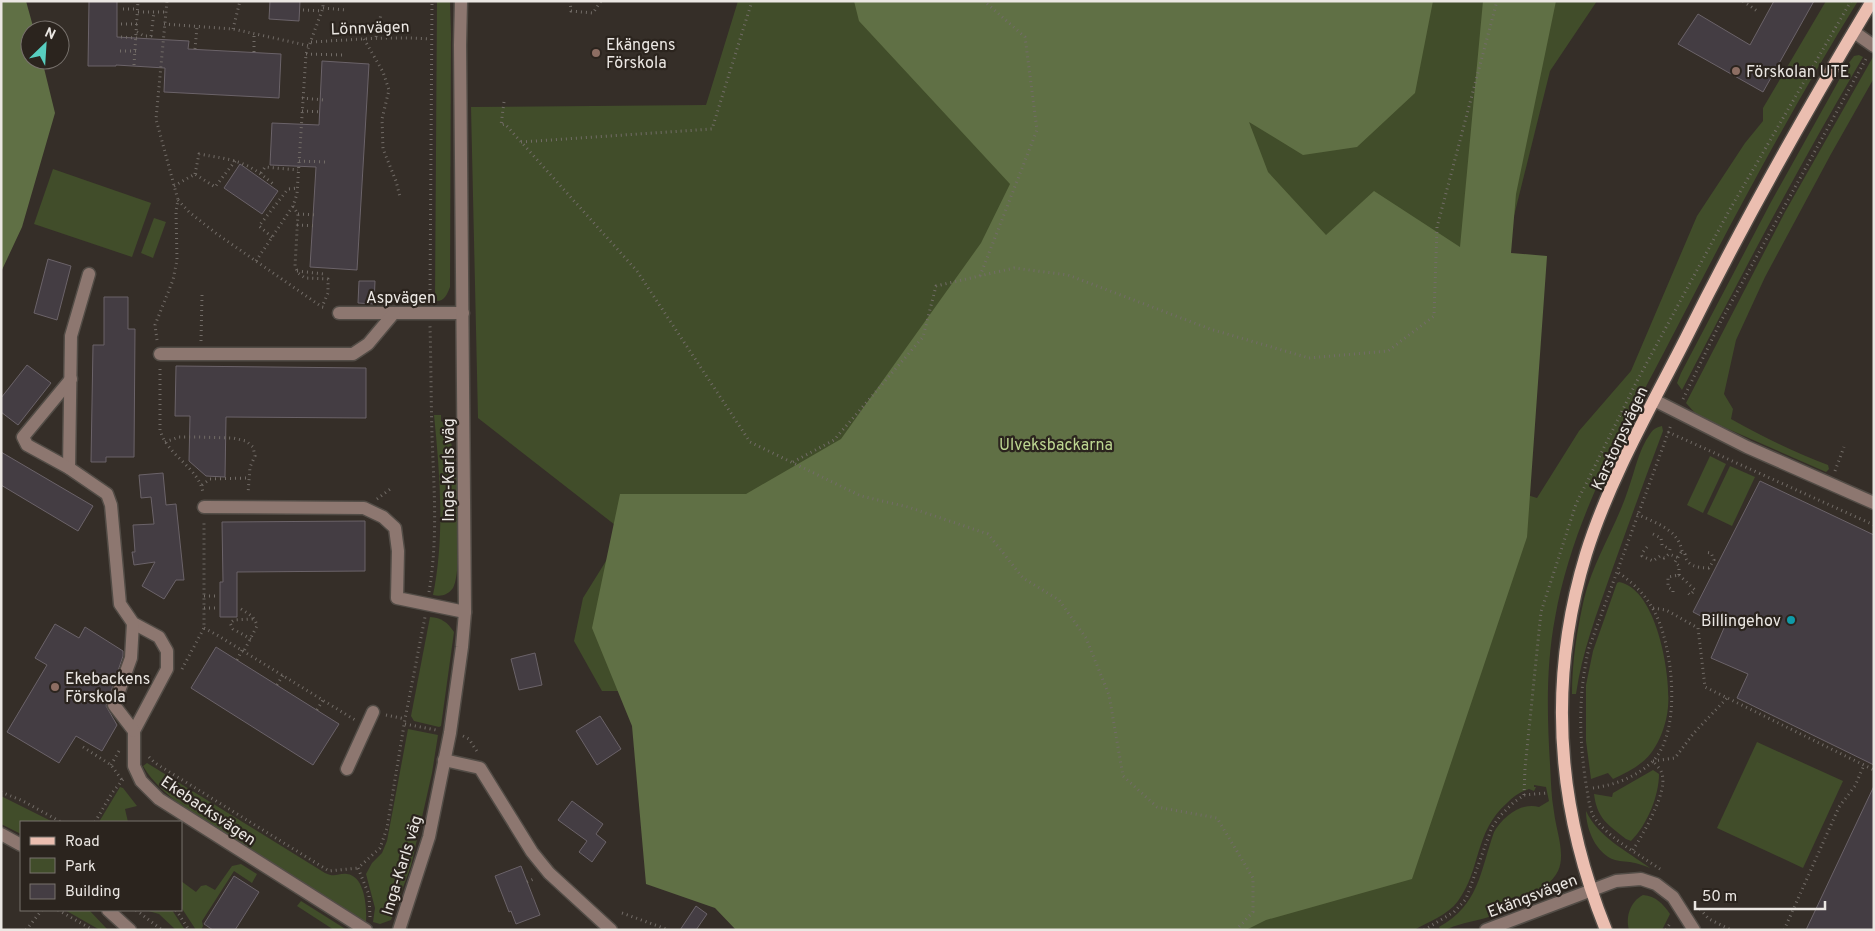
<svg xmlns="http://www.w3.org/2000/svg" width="1875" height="931" font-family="Overpass,sans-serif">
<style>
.green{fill:#414d2a}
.forest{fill:#607045}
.building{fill:#443d43;stroke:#6b6369}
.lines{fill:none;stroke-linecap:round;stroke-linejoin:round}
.minor-casing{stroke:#524c46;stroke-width:15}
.major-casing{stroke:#524c46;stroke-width:15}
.path{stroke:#726c67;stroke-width:3;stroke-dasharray:1 4;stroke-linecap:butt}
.minor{stroke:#8d7770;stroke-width:12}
.major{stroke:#ebbeb0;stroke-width:12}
.education-dot{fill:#8d6e63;stroke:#2b241e;stroke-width:2}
.culture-dot{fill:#0f9aa8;stroke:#2b241e;stroke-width:2}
.labels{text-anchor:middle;stroke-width:4.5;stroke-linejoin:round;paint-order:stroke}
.street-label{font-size:16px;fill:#ebe7e3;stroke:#2b241e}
.poi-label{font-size:16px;fill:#ebe7e3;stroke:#2b241e;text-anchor:start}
.park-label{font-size:16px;fill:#bdd691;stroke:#2b241e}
</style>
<rect width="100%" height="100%" fill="#352e28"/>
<g class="green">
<path d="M 437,1 L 450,1 L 451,34 L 450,287 C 447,295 444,302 435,301 Z"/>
<path d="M 738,1 L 1597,1 L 1550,71 L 1510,232 L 1518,492 L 1537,498 L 1579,431 L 1631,371 L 1697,216 L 1745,143 L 1763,121 L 1763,108 L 1826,1 L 1858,1 C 1791,109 1732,221 1674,333 C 1627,424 1573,516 1555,618 C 1546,666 1547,715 1550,764 C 1551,780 1551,796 1554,812 C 1556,830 1566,854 1558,871 C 1549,890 1512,910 1492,916 C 1480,920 1467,922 1455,926 C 1449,928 1447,930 1440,929 L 1439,927 C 1479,905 1480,872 1494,832 C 1503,817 1520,802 1539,807 L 1549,801 L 1546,787 L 1534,785 L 1534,787 L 1536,787 L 1534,791 L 1529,789 C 1520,792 1513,797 1507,803 C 1474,832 1481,870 1458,901 C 1448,915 1428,922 1414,930 L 840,930 L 657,691 L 602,691 L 574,641 L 583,598 L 624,532 L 478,418 L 471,107 L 706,105 Z"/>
<path d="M 1859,55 L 1863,57 C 1799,166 1740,277 1682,390 L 1677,383 L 1681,373 L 1771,202 L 1848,64 L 1854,56 Z"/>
<path d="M 1873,57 L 1874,78 L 1831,154 L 1765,277 L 1736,340 L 1724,394 L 1733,409 L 1731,419 C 1763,437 1794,452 1828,465 L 1829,469 L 1826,472 L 1712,422 L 1695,413 L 1686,403 L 1785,212 Z"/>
<path d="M 53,169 L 151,203 L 132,257 L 34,224 Z"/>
<path d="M 154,218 L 166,222 L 153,258 L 141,253 Z"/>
<path d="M 434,415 L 441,415 L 441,421 L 447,425 C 450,440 455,455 456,470 C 458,491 462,573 453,588 C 448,595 441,597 433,595 C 445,536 440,475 434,415 Z"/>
<path d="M 1662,426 L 1663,431 C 1645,478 1628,526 1611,573 C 1597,613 1582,652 1576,694 L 1572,694 C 1572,662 1577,630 1584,599 C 1593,561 1616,527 1628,490 C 1635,471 1638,451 1650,434 C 1653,429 1657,427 1662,426 Z"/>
<path d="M 1710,456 L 1726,464 L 1703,513 L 1687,505 Z"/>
<path d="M 1730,466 L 1755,477 L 1732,526 L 1707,514 Z"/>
<path d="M 1619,582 C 1657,589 1671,675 1668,707 C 1667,720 1662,736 1655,747 C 1646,763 1630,771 1613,779 L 1608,773 L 1591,779 L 1586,741 L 1586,685 L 1593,651 L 1617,583 Z"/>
<path d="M 430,617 C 442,618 447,622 454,632 L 441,726 L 439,727 L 414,721 L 411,716 Z"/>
<path d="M 408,729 L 438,735 L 432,773 L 411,866 L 391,920 L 380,924 L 373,922 L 375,908 L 366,874 L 372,863 L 382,853 L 387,841 Z"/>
<path d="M 1757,742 L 1843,781 L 1803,868 L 1717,828 Z"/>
<path d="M 147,763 L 325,873 C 335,878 338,873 347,874 C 365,876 367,908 366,922 L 183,807 C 168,795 153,783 143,766 Z"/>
<path d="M 1653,770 L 1659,774 C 1659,796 1647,825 1631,841 L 1626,839 C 1607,824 1597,818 1594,794 L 1612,797 L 1613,793 Z"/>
<path d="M 120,787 L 123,788 L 137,806 L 125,809 L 128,822 L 99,822 Z"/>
<path d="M 1,796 L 53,822 L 21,822 L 21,834 L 1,824 Z"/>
<path d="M 1586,811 C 1598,837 1627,851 1650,868 C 1645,866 1640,864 1635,863 C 1628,861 1621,862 1615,860 C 1596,854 1586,829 1586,811 Z"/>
<path d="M 241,864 L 257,874 L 252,883 L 234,871 L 202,921 L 203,926 L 201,930 L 196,930 L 181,907 L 181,881 L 196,892 L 201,886 L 206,885 L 215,890 L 232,866 Z"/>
<path d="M 1643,895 C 1656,896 1663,904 1670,914 L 1662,930 L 1629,930 C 1625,916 1631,901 1643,895 Z"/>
<path d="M 301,901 L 347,930 L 334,930 L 297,906 Z"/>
<path d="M 65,910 L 89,910 L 108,930 L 100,930 Z"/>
<path d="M 145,910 L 172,910 L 185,930 L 176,930 L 159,914 Z"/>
</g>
<g class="forest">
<path d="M 1,1 L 26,1 L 34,30 L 30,30 L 30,60 L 42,60 L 55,113 L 22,227 L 1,272 Z"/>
<path d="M 854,1 L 1433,1 L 1415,93 L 1357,147 L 1303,155 L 1249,122 L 1268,172 L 1326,235 L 1374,191 L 1460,247 L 1483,1 L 1556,1 L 1516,194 L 1511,253 L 1547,256 L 1527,537 L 1412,879 L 1266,920 L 1246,930 L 736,930 L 715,908 L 646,884 L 632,726 L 592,628 L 620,494 L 746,494 L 841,439 L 981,243 L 1010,184 L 859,21 Z"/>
</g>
<g class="building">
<path d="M 89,1 L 117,1 L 117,37 L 189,41 L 188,49 L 281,54 L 279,98 L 164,92 L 165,68 L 116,65 L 116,66 L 88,66 Z"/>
<path d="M 270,1 L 300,1 L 299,21 L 269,19 Z"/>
<path d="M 1774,1 L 1814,1 L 1763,92 L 1678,44 L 1698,14 L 1750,45 Z"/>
<path d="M 322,61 L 369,64 L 357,270 L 310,267 L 316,167 L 270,165 L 272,123 L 319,125 Z"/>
<path d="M 240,164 L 278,191 L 262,214 L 224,188 Z"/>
<path d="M 48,259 L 71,266 L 57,320 L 34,313 Z"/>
<path d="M 359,281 L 375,281 L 374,304 L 358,303 Z"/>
<path d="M 104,297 L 128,297 L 128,329 L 135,329 L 134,457 L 106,457 L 106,462 L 91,462 L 93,345 L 104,345 Z"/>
<path d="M 27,365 L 51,383 L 18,425 L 1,412 L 1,398 Z"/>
<path d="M 176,366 L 366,368 L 366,418 L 226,417 L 225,477 L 206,476 L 189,461 L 190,416 L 175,416 Z"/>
<path d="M 1,452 L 93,506 L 78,531 L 1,485 Z"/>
<path d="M 163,473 L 166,505 L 176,504 L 184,580 L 176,580 L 164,599 L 142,586 L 155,562 L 134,565 L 132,552 L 135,552 L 133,525 L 154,524 L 151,497 L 141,498 L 139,475 Z"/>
<path d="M 1760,481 L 1874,535 L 1874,765 L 1737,698 L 1748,674 L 1711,658 L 1724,628 L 1693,612 Z"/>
<path d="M 365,521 L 365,571 L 237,572 L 237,617 L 220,617 L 220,582 L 223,582 L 222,522 Z"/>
<path d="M 55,624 L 79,638 L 85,627 L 123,651 L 123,656 L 106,706 L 117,725 L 102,751 L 76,736 L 59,763 L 7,732 L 47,665 L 35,658 Z"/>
<path d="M 216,647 L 339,724 L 313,765 L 191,688 Z"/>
<path d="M 535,653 L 542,685 L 519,690 L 511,659 Z"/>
<path d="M 600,716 L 621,749 L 597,765 L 576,731 Z"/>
<path d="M 1874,786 L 1874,930 L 1806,930 Z"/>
<path d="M 572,801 L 603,824 L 596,834 L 606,842 L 592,862 L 579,852 L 587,841 L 558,820 Z"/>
<path d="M 521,866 L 540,915 L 516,924 L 511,911 L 509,912 L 495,876 Z"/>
<path d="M 234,876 L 259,892 L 235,930 L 213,930 L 204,924 Z"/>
<path d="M 696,906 L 707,914 L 696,930 L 680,930 Z"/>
</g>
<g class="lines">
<g class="minor-casing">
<g id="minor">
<path d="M 1854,32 L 1874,46"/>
<path d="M 89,274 L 71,336 L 69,468 L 107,494 L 111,505 L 120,604 L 133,623 L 159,637 L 167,651 L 167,669 L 134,731 L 134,766 L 141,781 L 159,799 L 366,930"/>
<path d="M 339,313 L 463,313"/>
<path d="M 160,354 L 353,354 L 368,344 L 394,313"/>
<path d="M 1654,400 L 1747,447 L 1874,503"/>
<path d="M 69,468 L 27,445 L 23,437 L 71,379"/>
<path d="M 204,507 L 364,508 L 383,517 L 395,528 L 398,551 L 397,598 L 465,612"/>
<path d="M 133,623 L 131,658 L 114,705 L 134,731"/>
<path d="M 444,760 L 480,768 L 532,852 L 549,873 L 611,930"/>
<path d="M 347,769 L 373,712"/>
<path d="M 1,834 L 21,845"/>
<path d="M 108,910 L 130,930"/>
<path d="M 399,930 L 429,837 L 450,733 L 462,647 L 465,612 L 460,45 L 461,1"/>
<path d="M 1486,930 L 1616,881 L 1641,879 L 1656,884 L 1673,897 L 1694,930"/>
</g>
</g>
<g class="major-casing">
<path id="major" d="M 1606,930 C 1556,806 1547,682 1586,554 C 1609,480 1651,407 1686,338 C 1743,223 1806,111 1872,1"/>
</g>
<g class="path">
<path d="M 570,1 L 571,11 L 593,13 L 601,1"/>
<path d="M 1743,1 L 1757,11"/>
<path d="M 323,8 L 346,10"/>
<path d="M 123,9 L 138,9"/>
<path d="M 303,10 L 322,11"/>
<path d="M 138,12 L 165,12"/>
<path d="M 121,24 L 138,24"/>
<path d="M 164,24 L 233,29 L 310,46"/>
<path d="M 233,29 L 240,1"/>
<path d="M 137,32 L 144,36 L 151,36 L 154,12"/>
<path d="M 121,37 L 137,38"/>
<path d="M 376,37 L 381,14"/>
<path d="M 364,39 L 383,72 L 389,90 L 382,119 L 383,149 L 396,181 L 400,197"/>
<path d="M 311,42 C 351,40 390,36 430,39"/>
<path d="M 195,49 L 197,27"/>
<path d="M 120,51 L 136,51"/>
<path d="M 254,52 L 254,33"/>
<path d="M 306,54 L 345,55"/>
<path d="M 134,65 L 138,1"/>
<path d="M 302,98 L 324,100"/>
<path d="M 504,102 L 501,125 L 505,124 L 637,271 L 750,442 L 861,496 L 908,507 L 988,534 L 1023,578 L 1059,600 L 1086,638 L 1109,695 L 1123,776 L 1157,807 L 1217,818 L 1253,878 L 1253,912 L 1236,930"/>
<path d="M 302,111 L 321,112"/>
<path d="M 521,142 L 712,129 L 752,1"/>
<path d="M 299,161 L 325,162"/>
<path d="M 261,173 L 265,167 L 298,170"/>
<path d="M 195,174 L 199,154 C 233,160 246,160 273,184"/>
<path d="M 174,186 L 195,174 L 215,187 L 236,160"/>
<path d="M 178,200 L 189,212 L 217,234 L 322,307 L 327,308"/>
<path d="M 293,206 L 298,214 L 295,266 L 298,273 L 305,278 L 328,279 L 328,293 L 322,307"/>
<path d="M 298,214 L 318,215"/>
<path d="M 297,225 L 316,226"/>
<path d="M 272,237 L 259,226 L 288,189 L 298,188"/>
<path d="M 256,261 L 293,206 L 297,194 L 306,54 L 323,8 L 323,1"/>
<path d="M 297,271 L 324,274"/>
<path d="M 980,276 L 1037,130 L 1025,37 L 984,1"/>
<path d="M 430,300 L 432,1"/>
<path d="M 157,340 L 155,325 L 173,280 L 177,260 L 176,211 L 178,200 L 156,119 L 167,1"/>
<path d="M 201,341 L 202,295"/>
<path d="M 160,369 L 160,430 C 167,456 201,469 203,494"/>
<path d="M 1683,399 L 1721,321 L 1867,57"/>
<path d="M 1668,432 L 1874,525"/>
<path d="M 165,442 L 179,437 L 196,437 L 233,438 L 246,441 L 253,447 L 255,456 L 250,467 L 248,494"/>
<path d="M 793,462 L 834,440 L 923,337 L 936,286 L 1014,268 L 1068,275 L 1210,329 L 1309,358 L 1388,351 L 1434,316 L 1437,227 L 1497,1"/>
<path d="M 1835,471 L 1844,447"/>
<path d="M 202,485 L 210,479 L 248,478"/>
<path d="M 377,499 L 393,487"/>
<path d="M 1637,514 C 1655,523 1678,529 1682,551 L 1685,554 C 1686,566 1698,568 1709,568 L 1714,560 L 1711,553 L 1705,552"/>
<path d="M 1653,534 L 1661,538 L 1662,545 L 1670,549 L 1669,554"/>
<path d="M 1647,547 L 1643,552 L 1642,556 L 1653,561 L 1660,556 L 1664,558 L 1669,554 L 1679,558"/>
<path d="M 1679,575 L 1695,590 L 1690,595 L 1687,592"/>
<path d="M 1679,575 L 1679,566 L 1675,562 L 1682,551"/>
<path d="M 429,592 C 438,539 434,489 432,436 C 431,399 431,363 430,326"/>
<path d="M 1673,592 L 1673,590 L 1668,587 L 1668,577 L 1679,575"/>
<path d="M 204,596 L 218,596"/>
<path d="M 204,608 L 217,608"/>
<path d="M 1653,608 L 1666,610 L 1698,628 L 1705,687 L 1874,770"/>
<path d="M 241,609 C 249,614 255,617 257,626 L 244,651"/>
<path d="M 204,628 L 217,635 L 355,720"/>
<path d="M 251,639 L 233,629 L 230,623 L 234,620 L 254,619"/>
<path d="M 237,660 L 242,650"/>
<path d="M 182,669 L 204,628 L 204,521"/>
<path d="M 277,685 L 283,675"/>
<path d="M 317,710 L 323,700"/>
<path d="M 386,715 L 405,719"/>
<path d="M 405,724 L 436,730"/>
<path d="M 463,736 L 469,739 L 478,753"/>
<path d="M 83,747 L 111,765 L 122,780"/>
<path d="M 149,757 L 155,763 L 329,871 L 358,868"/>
<path d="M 1653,761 L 1675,758 L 1693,734 L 1727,698"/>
<path d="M 111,765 L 119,751"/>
<path d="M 1593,788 C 1615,785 1636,777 1652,762 C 1683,732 1673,643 1653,609 C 1644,593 1631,581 1616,571"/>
<path d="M 1,792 L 23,801 L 61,822"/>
<path d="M 1524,795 L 1525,768 L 1541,612 L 1576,504 L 1637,381 L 1729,211 L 1851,1"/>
<path d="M 95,822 L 112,793 L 125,777"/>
<path d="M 1633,850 C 1643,834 1668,792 1662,774 C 1661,769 1656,765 1653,761"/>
<path d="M 1660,869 C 1640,855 1608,838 1594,817 C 1589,809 1588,794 1586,784 C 1579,738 1578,694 1589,648 L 1671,425"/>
<path d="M 527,882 L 536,878"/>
<path d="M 1700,909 L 1709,919 L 1731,930"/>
<path d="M 58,910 L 93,930"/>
<path d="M 136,910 L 162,930"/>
<path d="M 176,910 L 189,930"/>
<path d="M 622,913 L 669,930"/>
<path d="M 370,917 L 369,895 L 358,868 L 380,848 L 387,828 L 405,719 L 425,617"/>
<path d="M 26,930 L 42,910"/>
<path d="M 1424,930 L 1454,912 L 1466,899 L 1492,827 L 1501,815 L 1513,803 L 1524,795 L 1547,793"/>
<path d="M 1666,930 L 1671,922"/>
<path d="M 1784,930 L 1839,807 L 1855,786 L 1864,765"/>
</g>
<use href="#minor" class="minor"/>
<use href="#major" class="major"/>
</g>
<g class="education-dot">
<circle cx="596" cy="53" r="5"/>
<circle cx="1736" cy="71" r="5"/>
<circle cx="55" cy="687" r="5"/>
</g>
<circle class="culture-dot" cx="1791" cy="620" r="5"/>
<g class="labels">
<g class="street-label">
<text transform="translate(370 27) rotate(-2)" y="6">Lönnvägen</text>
<text x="401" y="303">Aspvägen</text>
<text transform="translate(1619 438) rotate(-65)" y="6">Karstorpsvägen</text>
<text transform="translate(448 470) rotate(-90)" y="6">Inga-Karls väg</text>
<text transform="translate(209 810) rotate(34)" y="6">Ekebacksvägen</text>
<text transform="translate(401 865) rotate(-73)" y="6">Inga-Karls väg</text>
<text transform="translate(1532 895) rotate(-21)" y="6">Ekängsvägen</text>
</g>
<g class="poi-label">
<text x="606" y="50">Ekängens<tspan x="606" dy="18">Förskola</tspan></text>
<text x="1746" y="77">Förskolan UTE</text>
<text x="1781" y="626" text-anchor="end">Billingehov</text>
<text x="65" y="684">Ekebackens<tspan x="65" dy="18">Förskola</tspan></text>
</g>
<g class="park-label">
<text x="1056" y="450">Ulveksbackarna</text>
</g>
</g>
<rect width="1875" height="931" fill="none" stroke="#ebe7e3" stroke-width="5"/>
<rect x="20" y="821" width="162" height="90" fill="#2b241e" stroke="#78726d"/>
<rect x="30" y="837" width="25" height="8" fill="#ebbeb0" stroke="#78726d"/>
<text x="65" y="846" font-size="15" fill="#ebe7e3">Road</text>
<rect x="30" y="858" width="25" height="15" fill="#414d2a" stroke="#78726d"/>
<text x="65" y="871" font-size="15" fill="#ebe7e3">Park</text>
<rect x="30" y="884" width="25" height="15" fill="#443d43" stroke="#78726d"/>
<text x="65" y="896" font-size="15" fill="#ebe7e3">Building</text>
<g transform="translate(45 45) rotate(25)"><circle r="24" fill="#2b241e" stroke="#78726d"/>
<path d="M0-4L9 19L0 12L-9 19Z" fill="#58cec0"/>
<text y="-8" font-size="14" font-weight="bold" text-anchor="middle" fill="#ebe7e3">N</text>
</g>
<path d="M1695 901v8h130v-8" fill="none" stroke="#ebe7e3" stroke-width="2.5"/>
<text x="1702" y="901" font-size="15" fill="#ebe7e3" stroke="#2b241e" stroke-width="4" paint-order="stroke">50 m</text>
</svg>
